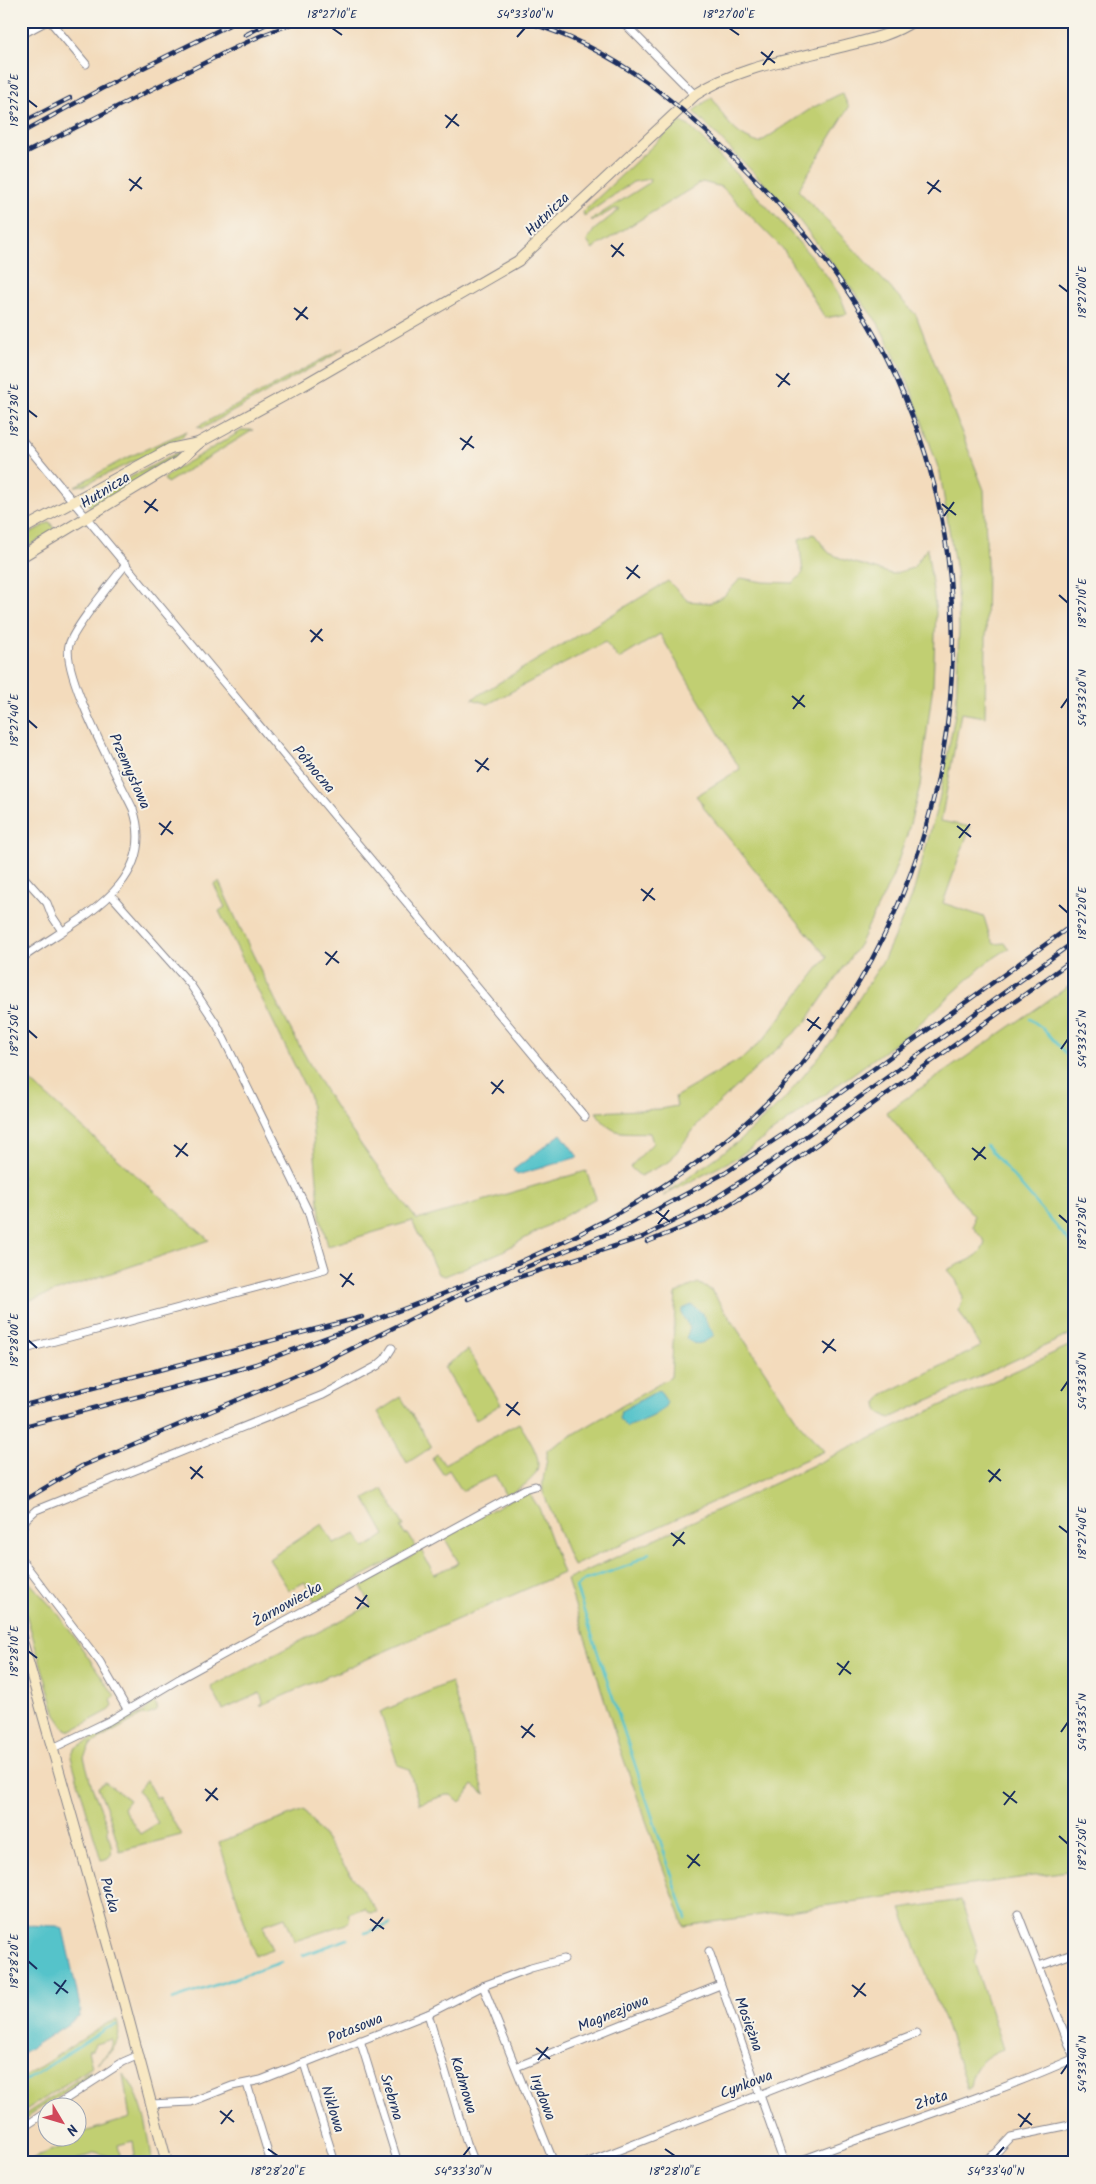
<svg xmlns="http://www.w3.org/2000/svg" width="1096" height="2184" font-family="Kalam,sans-serif">
<style>
.green{fill:#c1cf72;stroke:#6e7f68}
.water{fill:#55c3ca;stroke:#387994}
.lines{fill:none;stroke-linecap:round;stroke-linejoin:round}
.stream{stroke:#55c3ca;stroke-width:2.5}
.street-casing{stroke:#87858d;stroke-width:9}
.secondary-casing{stroke:#87858d;stroke-width:12}
.street{stroke:#fff;stroke-width:7}
.secondary{stroke:#f8e8c3;stroke-width:10}
.rail-casing{stroke:#1b2f5e;stroke-width:4.5}
.rail{stroke:#f7f3e8;stroke-width:2.5;stroke-dasharray:8;stroke-linecap:butt}
.ticks{fill:none;stroke:#1b2f5e;stroke-width:2}
.labels{text-anchor:middle;stroke-width:4;stroke-linejoin:round;paint-order:stroke}
.street-label{font-size:15px;fill:#1b2f5e;stroke:#f7f3e8}
.neatline{fill:none;stroke:#1b2f5e;stroke-width:2}
.ticks-label{font-size:12px;text-anchor:middle;fill:#1b2f5e}
</style>
<rect width="100%" height="100%" fill="#f7f3e8"/>
<filter id="ink" filterUnits="userSpaceOnUse"><feTurbulence type="fractalNoise" baseFrequency=".02" numOctaves="2"/><feDisplacementMap in="SourceGraphic" scale="10" xChannelSelector="R" yChannelSelector="G"/><feConvolveMatrix kernelMatrix="1 2 1 2 8 2 1 2 1" color-interpolation-filters="sRGB"/></filter>
<filter id="wash" filterUnits="userSpaceOnUse"><feTurbulence type="fractalNoise" baseFrequency=".0096" numOctaves="4" result="noise"/><feDisplacementMap in="SourceGraphic" scale="20" xChannelSelector="R" yChannelSelector="G"/><feGaussianBlur stdDeviation="1.12" result="paint"/><feColorMatrix in="noise" values="0 0 0 0 0 0 0 0 0 0 0 0 0 0 0 0 0 1.4 0 .05"/><feComposite in="paint" operator="in"/></filter>
<g filter="url(#wash)">
<rect width="100%" height="100%" fill="#f3dbbc"/>
<g class="green">
<path d="M 842,93 L 849,107 L 798,190 L 916,315 L 984,490 L 987,563 L 985,717 L 961,713 L 941,821 L 970,827 L 943,903 L 984,917 L 990,937 L 994,944 L 1004,943 L 1009,948 L 986,963 L 908,1034 L 738,1157 L 663,1196 L 739,1141 L 784,1100 L 834,1038 L 884,959 L 912,897 L 939,800 L 956,709 L 959,628 L 956,572 L 940,473 L 910,387 L 878,323 L 795,215 L 693,111 L 712,97 C 725,119 733,135 759,143 L 812,108 Z"/>
<path d="M 681,122 L 689,126 C 726,163 761,199 795,238 C 814,260 839,286 847,314 L 825,318 L 783,249 L 722,187 L 702,182 L 592,249 L 587,241 L 594,230 L 620,209 L 614,209 L 593,221 L 591,220 L 649,183 L 650,179 L 633,182 L 584,216 L 583,212 L 666,133 Z"/>
<path d="M 343,348 L 334,355 L 203,428 L 197,427 Z"/>
<path d="M 243,430 L 253,430 L 167,483 L 164,479 L 176,469 Z"/>
<path d="M 187,431 L 180,439 L 84,485 L 75,486 L 124,459 Z"/>
<path d="M 192,445 L 193,447 L 93,508 L 89,506 L 88,501 L 91,498 Z"/>
<path d="M 50,522 L 55,531 L 21,550 L 21,538 Z"/>
<path d="M 814,534 L 829,553 L 845,560 L 892,574 L 913,568 L 927,548 L 936,612 L 933,684 L 920,786 L 907,835 L 892,878 L 859,945 L 805,1023 L 701,1120 L 669,1162 L 640,1176 L 630,1167 L 653,1143 L 650,1133 C 622,1131 613,1138 596,1112 L 660,1109 L 677,1106 L 675,1097 L 744,1057 L 764,1039 L 827,957 L 703,807 L 703,804 L 696,796 L 740,769 L 660,634 L 619,659 L 605,642 L 488,704 L 472,699 L 668,581 L 688,601 L 710,603 L 724,596 L 741,578 L 763,582 L 793,583 L 803,573 L 799,539 Z"/>
<path d="M 219,882 C 248,945 278,1009 313,1070 C 343,1123 380,1171 417,1220 L 586,1171 L 596,1198 L 501,1252 L 445,1276 L 438,1274 L 412,1221 L 328,1246 L 320,1216 L 310,1097 L 219,911 L 225,907 L 214,885 Z"/>
<path d="M 1075,982 L 1075,1332 L 890,1418 L 878,1412 L 877,1403 L 884,1394 L 980,1347 L 959,1311 L 963,1298 L 956,1280 L 947,1270 C 961,1262 981,1260 985,1242 L 973,1227 L 974,1216 L 886,1112 Z"/>
<path d="M 21,1073 L 209,1240 L 22,1303 Z"/>
<path d="M 698,1283 L 712,1291 L 799,1423 L 824,1451 L 573,1566 L 543,1492 C 541,1478 548,1465 547,1450 L 671,1377 L 676,1293 Z"/>
<path d="M 1075,1343 L 1075,1870 L 684,1926 L 619,1746 L 567,1580 Z"/>
<path d="M 468,1350 L 501,1404 L 476,1420 L 444,1367 Z"/>
<path d="M 401,1397 L 432,1447 L 407,1463 L 378,1412 Z"/>
<path d="M 519,1423 C 543,1461 550,1473 506,1496 L 495,1475 L 462,1491 L 449,1470 L 443,1474 L 432,1458 L 437,1454 L 444,1464 Z"/>
<path d="M 383,1489 L 404,1526 L 401,1528 L 405,1535 L 408,1534 L 416,1547 L 315,1602 L 305,1582 L 289,1590 L 269,1559 L 322,1524 L 334,1544 L 356,1534 L 365,1548 L 385,1535 L 365,1499 Z"/>
<path d="M 529,1493 L 539,1508 L 563,1573 L 260,1706 L 263,1702 L 260,1693 L 223,1710 L 211,1687 L 371,1605 L 361,1586 L 421,1550 L 434,1574 L 459,1563 L 444,1537 L 516,1496 Z"/>
<path d="M 21,1573 L 59,1615 L 115,1696 L 111,1699 L 113,1706 L 110,1710 L 71,1731 L 66,1729 L 56,1715 L 21,1597 Z"/>
<path d="M 451,1682 L 485,1794 L 473,1785 L 460,1803 L 451,1795 L 446,1795 L 419,1804 L 409,1769 L 398,1765 L 380,1712 Z"/>
<path d="M 153,1702 L 157,1705 L 156,1711 L 146,1716 L 144,1714 L 91,1744 L 84,1757 L 92,1787 L 108,1827 C 106,1837 121,1858 101,1860 L 71,1757 L 75,1748 L 145,1711 Z"/>
<path d="M 146,1780 L 156,1798 L 159,1796 L 181,1835 L 120,1851 L 109,1814 L 98,1787 L 105,1782 L 129,1800 L 123,1808 L 140,1834 L 158,1823 L 138,1790 Z"/>
<path d="M 304,1810 L 378,1912 L 369,1913 L 365,1908 L 348,1914 L 350,1919 L 346,1924 L 295,1941 L 285,1917 L 263,1925 L 272,1949 L 255,1955 L 219,1842 Z"/>
<path d="M 961,1900 L 978,1951 L 974,1962 L 1003,2049 C 984,2056 972,2067 970,2088 L 967,2089 L 947,2028 L 901,1909 Z"/>
<path d="M 117,2020 C 123,2041 113,2051 97,2064 C 104,2054 114,2053 112,2039 L 95,2044 L 92,2050 L 88,2051 L 92,2067 L 21,2113 L 21,2079 L 106,2024 Z"/>
<path d="M 91,2071 L 89,2076 L 21,2121 L 21,2117 Z"/>
<path d="M 123,2074 C 142,2092 150,2137 152,2163 L 124,2162 L 123,2159 L 135,2156 L 133,2141 L 118,2145 L 121,2160 L 95,2152 L 72,2163 L 25,2163 L 39,2155 L 78,2141 L 78,2134 L 130,2118 Z"/>
</g>
<g class="water">
<path d="M 561,1134 L 578,1157 L 517,1175 L 513,1170 Z"/>
<path d="M 692,1305 L 701,1312 L 714,1335 C 704,1343 696,1348 686,1338 L 690,1328 L 682,1315 L 682,1309 Z"/>
<path d="M 659,1390 L 667,1402 C 663,1416 639,1421 627,1427 L 619,1419 L 621,1411 Z"/>
<path d="M 21,1925 L 57,1926 L 63,1929 L 81,2010 L 79,2017 L 21,2054 Z"/>
</g>
<g class="lines">
<g class="stream">
<path d="M 1030,1019 L 1041,1027 L 1075,1063"/>
<path d="M 986,1145 L 1075,1248"/>
<path d="M 649,1553 L 630,1565 L 585,1580 L 576,1587 L 686,1918"/>
<path d="M 365,1933 L 390,1924"/>
<path d="M 303,1955 L 348,1939"/>
<path d="M 172,2000 L 282,1962"/>
<path d="M 21,2084 L 105,2029 L 116,2025"/>
</g>
</g>
</g>
<g filter="url(#ink)">
<g class="lines">
<g class="street-casing">
<g id="street">
<path d="M 50,21 L 86,64"/>
<path d="M 622,21 L 695,95"/>
<path d="M 21,35 L 47,21"/>
<path d="M 21,439 L 585,1117"/>
<path d="M 21,874 L 47,903 L 52,916 L 62,931"/>
<path d="M 21,959 C 72,921 160,887 133,809 C 118,778 61,673 69,645 C 74,627 113,581 126,564"/>
<path d="M 21,1350 L 325,1269 L 308,1211 L 217,1025 L 190,984 L 111,895"/>
<path d="M 21,1532 L 26,1519 L 36,1510 L 323,1395 L 377,1366 L 385,1359 L 392,1348"/>
<path d="M 21,1559 L 100,1662 L 127,1709"/>
<path d="M 53,1748 L 109,1721 L 179,1679 L 525,1489 L 535,1486"/>
<path d="M 1018,1914 L 1075,2060"/>
<path d="M 709,1951 L 784,2163"/>
<path d="M 1039,1966 L 1075,1953"/>
<path d="M 483,1986 L 554,2163"/>
<path d="M 428,2014 L 467,2143 L 475,2163"/>
<path d="M 360,2040 L 398,2163"/>
<path d="M 304,2063 L 335,2163"/>
<path d="M 516,2067 L 720,1985"/>
<path d="M 247,2084 L 271,2163"/>
<path d="M 151,2104 L 191,2102 L 232,2086 L 261,2080 L 428,2014 L 483,1986 L 531,1968 L 564,1959"/>
<path d="M 55,2106 L 123,2062 L 139,2055"/>
<path d="M 21,2129 L 48,2111"/>
<path d="M 586,2163 L 917,2033"/>
<path d="M 794,2163 C 887,2127 983,2099 1075,2058"/>
<path d="M 980,2163 L 996,2153 L 1011,2137 L 1075,2124"/>
</g>
</g>
<g class="secondary-casing">
<g id="secondary">
<path d="M 21,530 L 170,449 L 199,443"/>
<path d="M 21,557 L 178,462 L 200,442 L 302,386 L 518,261 L 695,95 C 739,66 794,59 845,46 C 868,40 893,35 913,21"/>
<path d="M 21,1637 L 121,1991 L 167,2163"/>
</g>
</g>
<use href="#street" class="street"/>
<use href="#secondary" class="secondary"/>
<g class="rail-casing">
<g id="rail">
<path d="M 245,35 L 272,21"/>
<path d="M 21,123 L 70,98"/>
<path d="M 21,133 L 101,89 L 237,21"/>
<path d="M 21,155 L 226,52 L 260,36 L 299,21"/>
<path d="M 647,1242 L 711,1216 L 755,1189 L 1075,958"/>
<path d="M 519,1270 L 626,1226 L 725,1173 L 785,1133 L 1075,923"/>
<path d="M 468,1299 L 513,1279 L 643,1237 L 708,1203 L 769,1163 L 1075,941"/>
<path d="M 21,1406 L 362,1317"/>
<path d="M 21,1427 L 213,1377 L 256,1364 C 435,1295 647,1234 780,1089 C 947,907 1002,627 905,398 C 870,313 814,238 749,173 C 682,105 618,49 524,21"/>
<path d="M 21,1502 L 82,1466 L 315,1367 L 477,1286"/>
</g>
</g>
<use href="#rail" class="rail"/>
</g>
</g>
<path class="ticks" d="M 332,28 L 342,35M 729,28 L 739,35M 517,37 L 525,28M 761,52 L 775,63M 763,65 L 773,51M 28,100 L 37,107M 445,115 L 459,126M 446,128 L 457,114M 129,179 L 142,189M 927,182 L 941,192M 130,191 L 141,177M 928,194 L 939,180M 611,245 L 624,256M 612,257 L 623,243M 1059,285 L 1068,292M 294,308 L 308,319M 296,320 L 307,307M 776,374 L 790,385M 778,387 L 789,373M 28,410 L 37,417M 460,438 L 474,448M 462,450 L 472,436M 144,501 L 158,511M 942,504 L 956,515M 145,513 L 156,499M 944,516 L 954,502M 626,567 L 640,578M 627,579 L 638,565M 1059,595 L 1068,603M 310,630 L 323,641M 311,642 L 322,629M 792,696 L 805,707M 1061,708 L 1068,698M 793,709 L 804,695M 28,720 L 37,728M 475,760 L 489,770M 477,772 L 488,758M 159,823 L 173,834M 957,826 L 971,837M 161,835 L 171,821M 959,838 L 970,824M 641,889 L 655,900M 643,901 L 653,888M 1059,905 L 1068,913M 325,952 L 339,963M 326,965 L 337,951M 807,1019 L 821,1029M 28,1030 L 37,1038M 808,1031 L 819,1017M 1061,1049 L 1068,1039M 491,1082 L 504,1093M 492,1094 L 503,1080M 174,1145 L 188,1156M 972,1148 L 986,1159M 176,1157 L 187,1143M 974,1160 L 985,1147M 656,1211 L 670,1222M 1059,1215 L 1068,1223M 658,1224 L 669,1210M 340,1274 L 354,1285M 342,1287 L 352,1273M 28,1340 L 37,1348M 822,1341 L 836,1351M 823,1353 L 834,1339M 1061,1391 L 1068,1381M 506,1404 L 520,1415M 507,1416 L 518,1402M 190,1467 L 203,1478M 988,1470 L 1001,1481M 191,1479 L 202,1466M 989,1482 L 1000,1469M 1059,1526 L 1068,1533M 671,1533 L 685,1544M 673,1546 L 684,1532M 355,1597 L 369,1607M 357,1609 L 367,1595M 28,1651 L 37,1658M 837,1663 L 851,1674M 839,1675 L 849,1661M 521,1726 L 535,1737M 1061,1732 L 1068,1722M 522,1738 L 533,1724M 205,1789 L 218,1800M 1003,1792 L 1017,1803M 206,1801 L 217,1788M 1004,1805 L 1015,1791M 1059,1836 L 1068,1844M 687,1855 L 700,1866M 688,1868 L 699,1854M 370,1919 L 384,1929M 372,1931 L 383,1917M 28,1961 L 37,1969M 54,1982 L 68,1993M 852,1985 L 866,1996M 56,1994 L 66,1980M 854,1997 L 865,1983M 536,2048 L 550,2059M 538,2060 L 548,2047M 1061,2074 L 1068,2064M 220,2111 L 234,2122M 1018,2114 L 1032,2125M 221,2124 L 232,2110M 1020,2127 L 1030,2113M 268,2149 L 278,2156M 665,2149 L 675,2156M 463,2156 L 470,2147M 996,2156 L 1004,2147"/>
<g class="labels">
<g class="street-label">
<text transform="translate(547 214) rotate(-44)" y="5">Hutnicza</text>
<text transform="translate(105 490) rotate(-32)" y="5">Hutnicza</text>
<text transform="translate(314 769) rotate(50)" y="5">Północna</text>
<text transform="translate(130 771) rotate(66)" y="5">Przemysłowa</text>
<text transform="translate(287 1604) rotate(-29)" y="5">Żarnowiecka</text>
<text transform="translate(110 1895) rotate(74)" y="5">Pucka</text>
<text transform="translate(613 2013) rotate(-22)" y="5">Magnezjowa</text>
<text transform="translate(749 2024) rotate(70)" y="5">Mosiężna</text>
<text transform="translate(355 2028) rotate(-22)" y="5">Potasowa</text>
<text transform="translate(746 2084) rotate(-21)" y="5">Cynkowa</text>
<text transform="translate(464 2085) rotate(73)" y="5">Kadmowa</text>
<text transform="translate(392 2097) rotate(73)" y="5">Srebrna</text>
<text transform="translate(543 2097) rotate(69)" y="5">Irydowa</text>
<text transform="translate(931 2100) rotate(-19)" y="5">Złota</text>
<text transform="translate(333 2109) rotate(73)" y="5">Niklowa</text>
</g>
</g>
<rect width="1096" height="2184" fill="none" stroke="#f7f3e8" stroke-width="55"/>
<g transform="translate(62 2122) rotate(128)"><circle r="24" fill="#f7f3e8" stroke="#9fa5b1"/>
<path d="M0-4L9 19L0 12L-9 19Z" fill="#d1495b"/>
<text y="-8" font-size="14" font-weight="bold" text-anchor="middle" fill="#1b2f5e">N</text>
</g>
<rect x="28" y="28" width="1040" height="2128" class="neatline"/>
<g class="ticks-label">
<text x="332" y="18">18°27'10"E</text>
<text x="525" y="18">54°33'00"N</text>
<text x="729" y="18">18°27'00"E</text>
<text transform="translate(14 100) rotate(-90)" y="4">18°27'20"E</text>
<text transform="translate(1082 292) rotate(-90)" y="4">18°27'00"E</text>
<text transform="translate(14 410) rotate(-90)" y="4">18°27'30"E</text>
<text transform="translate(1082 603) rotate(-90)" y="4">18°27'10"E</text>
<text transform="translate(1082 698) rotate(-90)" y="4">54°33'20"N</text>
<text transform="translate(14 720) rotate(-90)" y="4">18°27'40"E</text>
<text transform="translate(1082 913) rotate(-90)" y="4">18°27'20"E</text>
<text transform="translate(14 1030) rotate(-90)" y="4">18°27'50"E</text>
<text transform="translate(1082 1039) rotate(-90)" y="4">54°33'25"N</text>
<text transform="translate(1082 1223) rotate(-90)" y="4">18°27'30"E</text>
<text transform="translate(14 1340) rotate(-90)" y="4">18°28'00"E</text>
<text transform="translate(1082 1381) rotate(-90)" y="4">54°33'30"N</text>
<text transform="translate(1082 1533) rotate(-90)" y="4">18°27'40"E</text>
<text transform="translate(14 1651) rotate(-90)" y="4">18°28'10"E</text>
<text transform="translate(1082 1722) rotate(-90)" y="4">54°33'35"N</text>
<text transform="translate(1082 1844) rotate(-90)" y="4">18°27'50"E</text>
<text transform="translate(14 1961) rotate(-90)" y="4">18°28'20"E</text>
<text transform="translate(1082 2064) rotate(-90)" y="4">54°33'40"N</text>
<text x="278" y="2175">18°28'20"E</text>
<text x="463" y="2175">54°33'30"N</text>
<text x="675" y="2175">18°28'10"E</text>
<text x="996" y="2175">54°33'40"N</text>
</g>
</svg>
